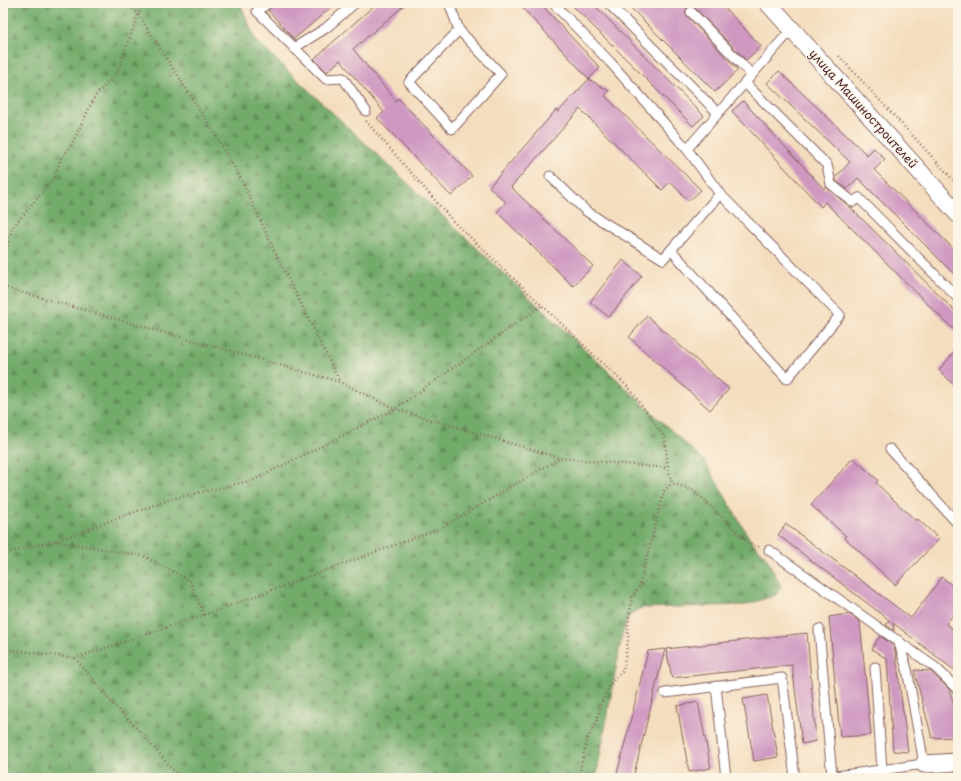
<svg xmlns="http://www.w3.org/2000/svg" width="961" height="781" font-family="'Playpen Sans',sans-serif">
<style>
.forest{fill:url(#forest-firs);stroke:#5e654a}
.building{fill:#cf98c1}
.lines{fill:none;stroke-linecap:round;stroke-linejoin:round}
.lane-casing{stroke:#86625e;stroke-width:11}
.street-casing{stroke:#86625e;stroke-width:19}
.path{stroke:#86625e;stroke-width:2.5;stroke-dasharray:1 3;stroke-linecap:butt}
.lane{stroke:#fff;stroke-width:9}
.street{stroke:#fff;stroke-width:17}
.labels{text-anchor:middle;stroke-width:3;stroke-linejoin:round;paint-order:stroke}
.street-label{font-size:12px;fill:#4a1f2b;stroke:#fcf5e5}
</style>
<defs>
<pattern id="forest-firs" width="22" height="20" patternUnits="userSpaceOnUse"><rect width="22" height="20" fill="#72ab6a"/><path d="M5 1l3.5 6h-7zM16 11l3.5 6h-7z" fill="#608b57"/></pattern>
</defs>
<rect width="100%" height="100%" fill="#fcf5e5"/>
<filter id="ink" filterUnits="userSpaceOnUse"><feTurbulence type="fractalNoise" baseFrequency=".025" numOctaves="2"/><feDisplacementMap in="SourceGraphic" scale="8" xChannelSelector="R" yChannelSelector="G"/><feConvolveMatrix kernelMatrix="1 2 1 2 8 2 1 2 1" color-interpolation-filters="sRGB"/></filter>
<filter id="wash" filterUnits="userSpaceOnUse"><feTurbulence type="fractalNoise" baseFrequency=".012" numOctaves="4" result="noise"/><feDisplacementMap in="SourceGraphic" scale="16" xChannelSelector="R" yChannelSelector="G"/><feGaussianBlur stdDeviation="0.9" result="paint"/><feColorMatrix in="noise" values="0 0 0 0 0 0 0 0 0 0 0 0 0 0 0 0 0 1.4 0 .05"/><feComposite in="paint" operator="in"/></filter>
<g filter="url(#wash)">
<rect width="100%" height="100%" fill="#f4ddbe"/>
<path class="forest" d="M 3,3 L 240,3 L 256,41 L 705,462 L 751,541 L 766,557 L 781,586 L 776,595 L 746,605 L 641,608 L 628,617 L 622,635 L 596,778 L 3,778 Z"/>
<g id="blocks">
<g class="building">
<path d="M 274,3 L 336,3 L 294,39 L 268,10 L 273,6 Z"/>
<path d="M 377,3 L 407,3 L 353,49 L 396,101 L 398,98 L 472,176 L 451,196 L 377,118 L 384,112 L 340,60 L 327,72 L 314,59 Z"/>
<path d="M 518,3 L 540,3 L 600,68 L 589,79 Z"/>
<path d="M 570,3 L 592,3 L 704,116 L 693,126 Z"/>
<path d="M 626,3 L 720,3 L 761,46 L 746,60 L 695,8 L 690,6 L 687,8 L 685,13 L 687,16 L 738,70 L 715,92 Z"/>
<path d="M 779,71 L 867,155 L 874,148 L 885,159 L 874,170 L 958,253 L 958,278 L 858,178 L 847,189 L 836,181 L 836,177 L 850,162 L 767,83 Z"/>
<path d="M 589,79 L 609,91 L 605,96 L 701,190 L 689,201 L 670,182 L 662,190 L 580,109 L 511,187 L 593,266 L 573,286 L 497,212 L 506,202 L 489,187 L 556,110 L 558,112 Z"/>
<path d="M 743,101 L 824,189 L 826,187 L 850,207 L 958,314 L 958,334 L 825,202 L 821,207 L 732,111 Z"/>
<path d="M 623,260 L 642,276 L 609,317 L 590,302 Z"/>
<path d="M 647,316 L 729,389 L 710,410 L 629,337 Z"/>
<path d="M 958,348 L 958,389 L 939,370 Z"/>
<path d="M 853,458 L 878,480 L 876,483 L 916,521 L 918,519 L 939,539 L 895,585 L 844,537 L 846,536 L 811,505 Z"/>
<path d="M 786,524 L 911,618 L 942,577 L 958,590 L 958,608 L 946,624 L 958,633 L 958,673 L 893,623 L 894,631 L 886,625 L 889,620 L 778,535 Z"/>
<path d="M 849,614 L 860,622 L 871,735 L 840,737 L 829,617 Z"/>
<path d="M 807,633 L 816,741 L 802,744 L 792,665 L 672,678 L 666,649 Z"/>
<path d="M 880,636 L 893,645 L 896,655 L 908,752 L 893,751 L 887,659 L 872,649 Z"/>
<path d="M 665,649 L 633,778 L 616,778 L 648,651 Z"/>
<path d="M 914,670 L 930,671 L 949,689 L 958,718 L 958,737 L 932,738 Z"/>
<path d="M 767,695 L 778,757 L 754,761 L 743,699 Z"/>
<path d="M 698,702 L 711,768 L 689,772 L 677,706 Z"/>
</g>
</g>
</g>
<g filter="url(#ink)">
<use href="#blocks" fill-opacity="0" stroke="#86625e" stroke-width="1"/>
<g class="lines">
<g class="lane-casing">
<g id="lane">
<path d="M 268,3 L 257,11 L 326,79 L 343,78 L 366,111"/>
<path d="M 449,3 L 459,30 L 501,74 L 452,129 L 409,82 L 459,30"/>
<path d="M 608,3 L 718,113"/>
<path d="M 691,12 L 752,75"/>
<path d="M 294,48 L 326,28 L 355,3"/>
<path d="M 745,83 L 827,165 L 831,184 L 853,202 L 859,198 L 958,298"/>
<path d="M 687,149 L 791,30"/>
<path d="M 550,176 L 586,211 L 663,259 L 720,194 L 687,149 L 610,62 L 553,3"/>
<path d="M 671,250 L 787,379 L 840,315 L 720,194"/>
<path d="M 890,449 L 958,524"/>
<path d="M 769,550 L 936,668 L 958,690"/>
<path d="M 819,629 L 832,777"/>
<path d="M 875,667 L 882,770"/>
<path d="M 716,686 L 726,778"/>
<path d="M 665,693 L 782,678 L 795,778"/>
<path d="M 822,778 L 924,764 L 907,669 L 898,640"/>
</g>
</g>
<g class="street-casing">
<g id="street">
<path d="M 768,3 L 958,214"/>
<path d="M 924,764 L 958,762"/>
</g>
</g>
<g class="path">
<path d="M 127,3 L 138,14 L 180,79 L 215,134 L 243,183 L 274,250 L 340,382"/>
<path d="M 839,56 L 958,185"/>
<path d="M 366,121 L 453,221 L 630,389 L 665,438 L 668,468 L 672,483 L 694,491 L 714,509 L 749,544 L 759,547"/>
<path d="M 3,261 L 13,227 L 53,179 L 62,157 L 71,146 L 95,96 L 117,74 L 138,14 L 144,3"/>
<path d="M 3,287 L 340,382 L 395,409 L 560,458 L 668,468"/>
<path d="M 55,541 L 171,499 L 254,480 L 395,409 L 541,306"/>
<path d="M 3,554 L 55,541 L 144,556 L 190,581 L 204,615"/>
<path d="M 3,649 L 75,658 L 204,615 L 441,528 L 560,458"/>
<path d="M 75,658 L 114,705 L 142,734 L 180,778"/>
<path d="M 580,778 L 581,765 L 588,738 L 597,720 L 601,704 L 609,686 L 617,676 L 623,671 L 628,640 L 628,625 L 632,597 L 639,588 L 664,491 L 672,483"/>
</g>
<use href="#lane" class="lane"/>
<use href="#street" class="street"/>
</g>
</g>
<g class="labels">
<g class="street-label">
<text transform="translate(863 109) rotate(48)" y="4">улица Машиностроителей</text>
</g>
</g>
<rect width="961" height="781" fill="none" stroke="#fcf5e5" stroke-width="16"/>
</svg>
